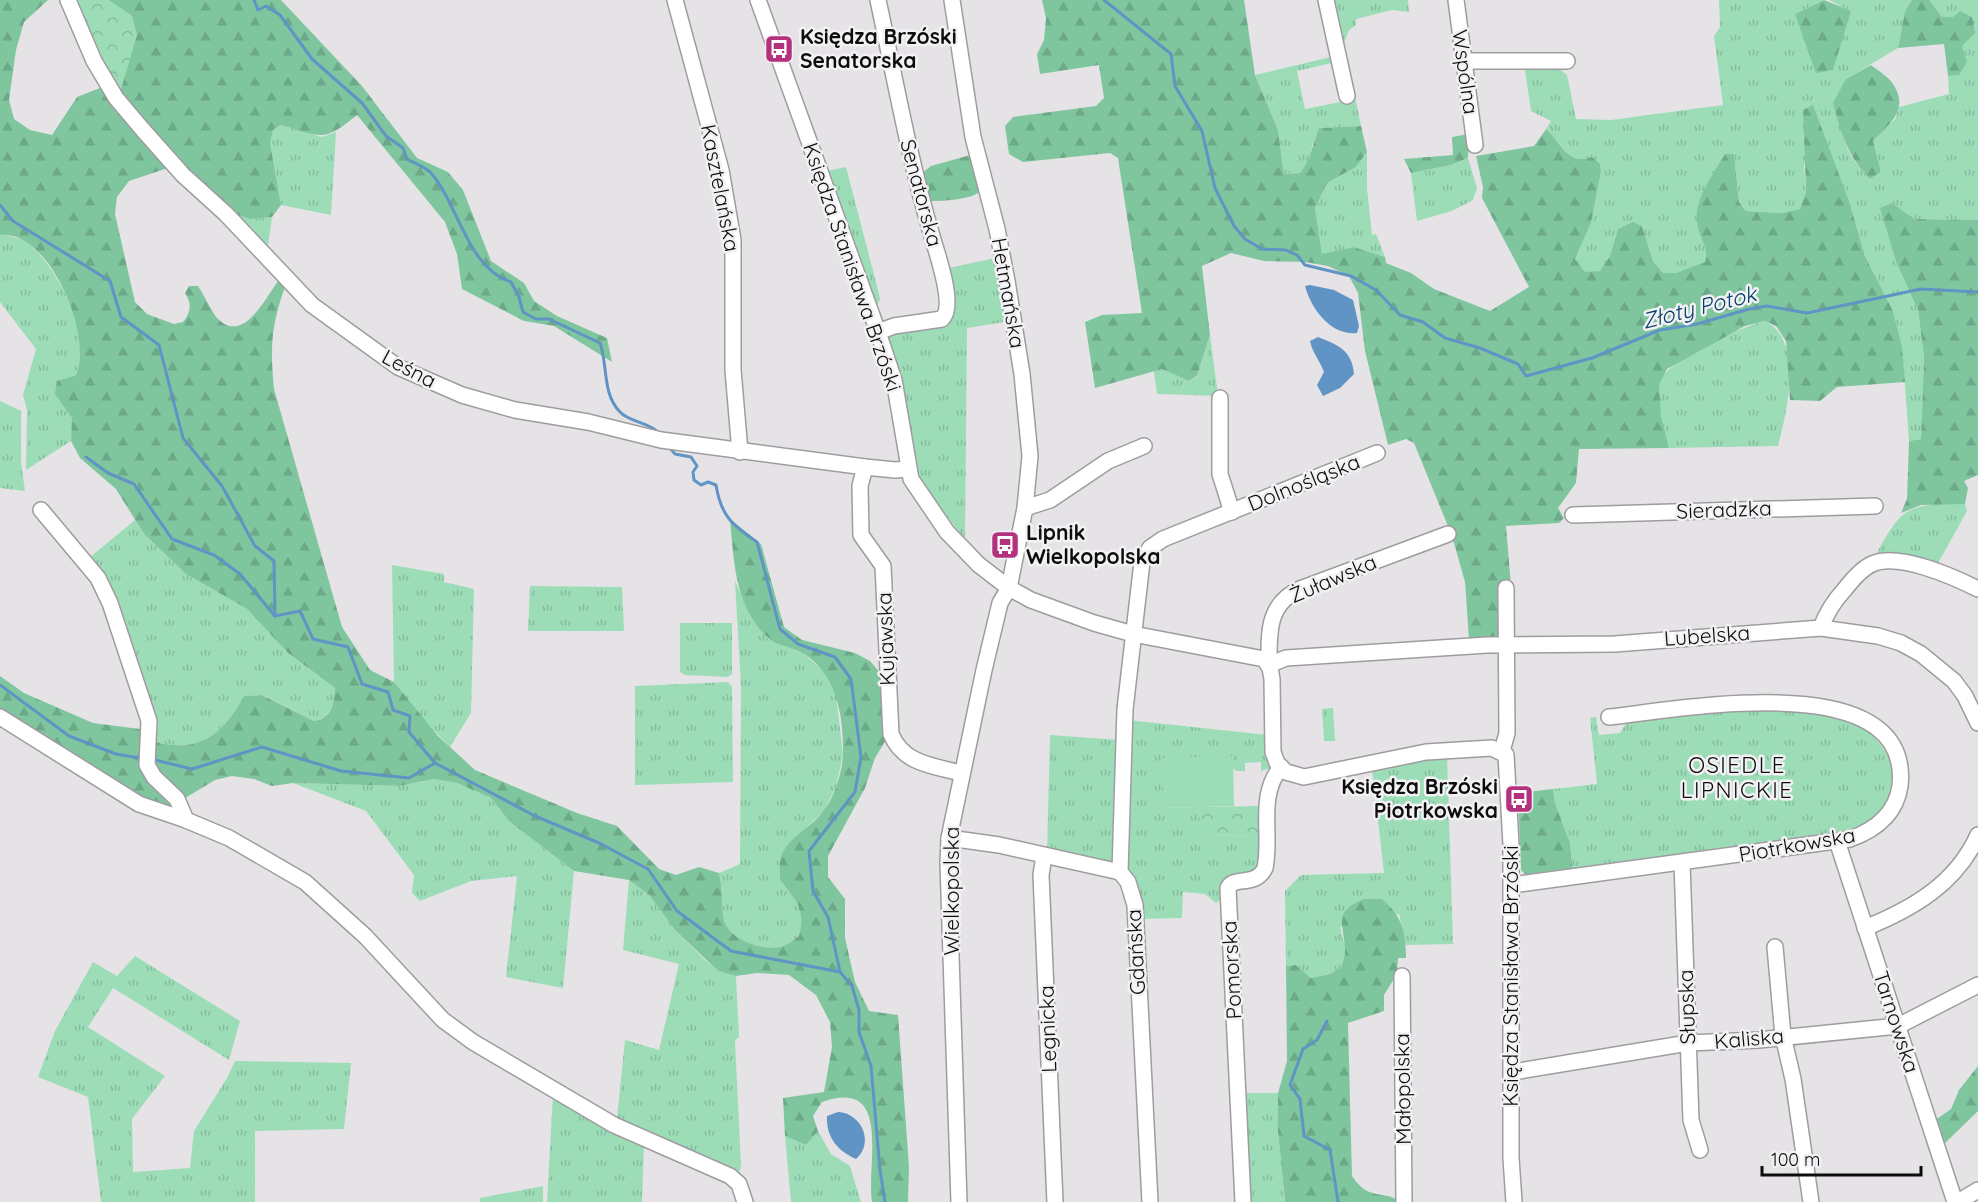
<svg xmlns="http://www.w3.org/2000/svg" width="1978" height="1202" font-family="Quicksand,sans-serif">
<style>
.grass{fill:url(#grass-tufts)}
.forest{fill:url(#forest-firs)}
.park{fill:url(#park-crowns)}
.pitch{fill:#9cddb8}
.water{fill:#6094c4}
.lines{fill:none;stroke-linecap:round;stroke-linejoin:round}
.stream{stroke:#6094c4;stroke-width:3}
.minor-casing{stroke:#9f9ca0;stroke-width:18}
.minor{stroke:#fff;stroke-width:15}
.labels{text-anchor:middle;stroke-width:5;stroke-linejoin:round;paint-order:stroke}
.poi-label{font-size:21px;font-weight:bold;fill:#0e0d0e;stroke:#f3f1f4;text-anchor:start}
.street-label{font-size:21px;fill:#0e0d0e;stroke:#f3f1f4}
.water-label{font-size:22px;font-style:italic;fill:#003f6c;stroke:#f3f1f4}
.neighbourhood-label{font-size:22px;letter-spacing:1.5px;fill:#0e0d0e;stroke:#f3f1f4}
</style>
<defs>
<pattern id="grass-tufts" width="24" height="20" patternUnits="userSpaceOnUse" patternTransform="scale(1.5)"><rect width="24" height="20" fill="#9cddb8"/><path d="M3 7l-1-3M5 7V3M7 7l1-3M15 17l-1-3M17 17v-4M19 17l1-3" fill="none" stroke="#85bc9d"/></pattern>
<pattern id="forest-firs" width="22" height="20" patternUnits="userSpaceOnUse" patternTransform="scale(1.5)"><rect width="22" height="20" fill="#7fc69f"/><path d="M5 1l3.5 6h-7zM16 11l3.5 6h-7z" fill="#6da988"/></pattern>
<pattern id="park-crowns" width="20" height="18" patternUnits="userSpaceOnUse" patternTransform="scale(1.5)"><rect width="20" height="18" fill="#9cddb8"/><path d="M2 6a3 3 0 1 1 6 0M12 15a3 3 0 1 1 6 0" fill="none" stroke="#85bc9d"/></pattern>
</defs>
<rect width="100%" height="100%" fill="#e6e3e7"/>
<g class="grass">
<path d="M 1328,0 L 1408,0 L 1409,12 L 1392,10 L 1356,19 L 1356,25 L 1349,30 L 1344,43 L 1361,126 L 1319,128 L 1312,146 L 1311,157 L 1300,173 L 1284,174 L 1278,130 L 1255,75 L 1335,56 L 1336,62 L 1297,71 L 1305,109 L 1350,100 Z"/>
<path d="M 1719,0 L 1824,0 L 1795,14 L 1851,12 L 1829,0 L 1912,0 L 1905,11 L 1898,48 L 1846,79 C 1842,123 1835,145 1870,179 L 1881,172 L 1873,141 L 1895,119 L 1899,107 L 1949,94 L 1948,76 L 1959,75 L 1962,46 L 1953,17 L 1942,17 L 1929,0 L 1978,0 L 1978,220 L 1913,219 L 1892,203 L 1897,264 L 1918,310 L 1924,357 L 1921,439 L 1909,441 L 1902,346 L 1893,311 L 1865,256 L 1850,204 L 1804,164 L 1806,192 L 1800,209 L 1782,213 L 1746,211 L 1739,202 L 1734,154 L 1698,227 L 1708,251 L 1705,263 L 1676,273 L 1663,273 L 1653,261 L 1642,226 L 1618,229 L 1610,256 L 1600,271 L 1586,273 L 1575,259 L 1591,223 L 1601,172 L 1600,165 L 1572,159 L 1546,129 L 1551,121 L 1531,111 L 1524,64 L 1553,64 L 1567,75 L 1576,119 L 1611,120 L 1723,105 L 1714,36 L 1720,27 Z"/>
<path d="M 281,125 L 322,137 L 336,132 L 331,215 L 281,205 L 270,143 L 273,130 Z"/>
<path d="M 1367,152 L 1367,188 L 1372,235 L 1376,234 L 1385,257 L 1354,247 L 1322,255 L 1315,208 L 1327,183 L 1356,167 Z"/>
<path d="M 1468,158 L 1477,188 L 1473,200 L 1452,211 L 1417,221 L 1411,173 L 1451,165 Z"/>
<path d="M 846,167 L 878,290 L 880,299 L 877,307 L 827,171 Z"/>
<path d="M 228,212 L 250,219 L 272,217 L 267,253 Z"/>
<path d="M 3,234 C 11,237 23,238 29,244 C 58,268 94,338 76,375 L 57,381 L 73,418 L 71,441 L 26,470 L 27,410 L 23,395 L 36,349 L 0,302 L 0,235 Z"/>
<path d="M 1000,257 L 1011,321 L 967,328 L 965,540 L 930,494 L 920,477 L 902,383 L 886,332 L 944,321 L 944,269 Z"/>
<path d="M 1765,321 C 1804,340 1787,412 1778,446 L 1669,448 C 1664,430 1655,404 1659,384 C 1665,360 1741,327 1765,321 Z"/>
<path d="M 1210,335 L 1218,396 L 1157,394 L 1154,371 L 1162,369 L 1189,381 L 1197,377 Z"/>
<path d="M 0,401 L 21,411 L 21,462 L 25,491 L 0,488 Z"/>
<path d="M 1965,504 L 1967,511 L 1937,565 L 1873,560 C 1901,508 1905,503 1965,504 Z"/>
<path d="M 135,520 L 144,534 L 186,574 L 247,609 L 288,653 L 335,688 C 334,704 332,717 314,721 L 263,695 L 244,696 C 223,734 199,755 153,741 L 89,558 Z"/>
<path d="M 392,565 L 444,574 L 444,582 L 474,589 L 471,713 L 450,747 L 413,709 L 394,682 Z"/>
<path d="M 735,581 L 752,618 L 768,639 L 804,654 L 825,672 L 836,694 L 843,755 L 836,787 L 824,811 L 794,839 L 780,880 L 795,899 L 804,918 L 799,936 C 794,939 789,944 783,946 C 764,952 729,941 724,920 C 721,904 723,889 719,873 L 740,864 L 741,687 Z"/>
<path d="M 530,586 L 622,587 L 624,631 L 528,631 Z"/>
<path d="M 680,623 L 732,623 L 732,674 L 728,677 L 685,675 L 680,672 Z"/>
<path d="M 728,682 L 732,687 L 733,782 L 635,785 L 635,686 Z"/>
<path d="M 1333,708 L 1335,741 L 1324,741 L 1322,709 Z"/>
<path d="M 1759,708 C 1785,709 1841,713 1863,726 C 1868,728 1872,735 1876,739 C 1912,778 1890,822 1841,834 L 1573,873 L 1570,843 L 1555,803 L 1553,789 L 1597,784 L 1590,718 L 1596,717 L 1599,735 L 1620,733 L 1627,722 Z"/>
<path d="M 1127,720 L 1268,735 L 1274,767 L 1261,771 L 1261,762 L 1245,763 L 1245,771 L 1236,771 L 1233,768 L 1233,756 L 1164,808 L 1199,807 L 1202,836 L 1261,835 L 1262,867 L 1216,903 L 1205,894 L 1183,892 L 1182,918 L 1138,919 L 1122,857 Z"/>
<path d="M 1050,735 L 1121,740 L 1116,863 L 1047,853 Z"/>
<path d="M 1447,754 L 1453,944 L 1406,945 L 1399,914 L 1340,927 L 1346,950 L 1341,967 L 1330,974 L 1311,978 L 1296,965 L 1286,966 L 1285,891 L 1301,875 L 1384,873 L 1372,768 Z"/>
<path d="M 433,779 L 457,783 L 491,798 L 510,822 L 574,871 L 563,988 L 506,977 L 517,876 L 471,881 L 420,901 L 412,893 L 414,875 L 366,811 L 293,783 L 400,786 Z"/>
<path d="M 629,880 L 649,895 L 675,930 L 705,960 L 718,971 L 736,976 L 739,1037 L 735,1040 L 741,1165 L 739,1174 L 736,1175 L 617,1118 L 625,1040 L 659,1050 L 679,964 L 623,950 Z"/>
<path d="M 135,956 L 240,1021 L 229,1060 L 113,988 L 88,1027 L 165,1076 L 132,1119 L 133,1172 L 190,1168 L 194,1131 L 227,1078 L 235,1061 L 351,1063 L 344,1129 L 255,1131 L 255,1202 L 101,1202 L 88,1097 L 38,1077 L 55,1031 L 93,962 L 117,976 Z"/>
<path d="M 1241,1093 L 1278,1093 L 1278,1131 L 1285,1202 L 1246,1202 Z"/>
<path d="M 553,1094 L 644,1144 L 642,1202 L 547,1202 Z"/>
<path d="M 818,1131 L 831,1154 L 850,1166 L 861,1202 L 791,1202 L 785,1136 L 806,1145 Z"/>
<path d="M 543,1186 L 543,1202 L 480,1202 L 480,1198 Z"/>
</g>
<g class="forest">
<path d="M 0,0 L 48,0 L 24,22 L 16,50 L 9,100 L 14,119 L 30,130 L 52,135 L 77,97 L 105,86 L 171,167 L 129,181 L 117,197 L 115,214 L 135,302 L 147,314 L 174,324 L 183,322 C 191,312 192,304 185,293 L 189,286 L 198,286 C 204,295 212,312 217,318 C 244,346 266,296 279,280 L 285,287 C 271,325 270,349 274,389 L 342,627 L 370,670 L 394,682 L 438,736 L 475,770 L 577,813 L 617,826 L 659,869 L 676,875 L 699,867 L 719,873 C 723,889 721,904 724,920 C 729,940 764,952 783,946 C 789,944 794,939 799,936 C 806,908 796,901 780,880 C 780,873 779,863 781,857 C 787,837 813,827 824,810 C 835,796 842,772 843,755 C 844,718 837,674 804,654 C 793,647 776,646 767,637 C 734,604 734,561 730,519 L 761,544 L 784,627 L 802,640 L 855,653 L 870,661 L 881,674 L 889,735 L 875,758 L 865,788 L 828,856 L 828,877 L 845,899 L 845,938 L 855,982 L 869,1011 L 898,1015 L 909,1167 L 908,1202 L 872,1202 C 866,1163 893,1077 822,1102 L 813,1116 L 818,1131 L 806,1145 L 785,1136 L 783,1098 L 824,1092 L 832,1047 L 830,1022 L 816,995 L 789,975 L 757,973 L 736,976 L 718,971 L 675,930 L 649,895 L 629,880 L 574,871 L 510,822 L 491,798 L 457,783 L 433,779 L 400,786 L 293,783 L 272,786 L 254,779 L 232,776 L 215,780 L 182,800 L 152,766 L 153,741 C 199,755 223,734 244,696 L 262,695 L 314,721 C 332,718 334,704 335,688 L 288,653 L 247,609 L 186,574 L 144,534 L 116,489 L 80,458 L 71,441 L 72,418 L 55,394 L 57,381 L 76,375 C 94,337 49,229 0,235 Z"/>
<path d="M 108,0 L 281,0 L 362,86 L 417,158 L 448,172 L 463,190 L 491,261 L 524,283 L 534,301 L 557,316 L 607,338 L 612,362 L 554,326 L 524,321 L 462,289 L 457,254 L 445,222 L 357,115 C 323,143 322,137 281,125 L 273,130 L 270,143 L 281,205 L 272,217 L 250,219 L 228,212 L 185,172 L 119,96 L 132,16 Z"/>
<path d="M 1042,0 L 1244,0 L 1255,75 L 1278,130 L 1284,174 L 1300,173 C 1313,156 1311,147 1319,128 L 1361,126 L 1367,152 L 1356,167 L 1327,183 L 1315,208 L 1322,254 L 1354,247 L 1385,257 L 1386,263 L 1411,273 L 1434,289 L 1490,311 L 1529,287 L 1482,198 L 1483,187 L 1476,156 L 1534,146 L 1546,129 C 1562,144 1568,166 1592,157 L 1600,164 L 1601,172 L 1591,223 L 1575,259 L 1585,272 L 1600,271 L 1610,256 L 1618,229 L 1633,222 L 1642,226 L 1653,261 L 1663,273 L 1676,273 L 1705,262 C 1709,247 1701,241 1698,227 C 1691,203 1713,175 1725,154 L 1734,154 L 1739,202 L 1746,211 L 1782,213 L 1800,209 L 1806,192 L 1803,110 L 1813,105 L 1850,204 L 1865,256 L 1893,311 L 1902,346 L 1905,382 L 1837,387 L 1820,401 L 1790,400 L 1786,341 L 1776,326 L 1765,321 L 1745,326 L 1667,369 L 1659,385 L 1661,417 L 1669,448 L 1579,449 L 1576,483 L 1558,508 L 1564,518 L 1559,523 L 1506,526 L 1511,586 L 1503,637 L 1497,640 L 1469,639 L 1465,582 L 1452,536 L 1414,443 L 1406,439 L 1388,445 L 1365,351 L 1358,293 L 1349,276 L 1328,266 L 1305,262 L 1264,261 L 1231,253 L 1202,266 L 1210,335 L 1197,376 L 1189,381 L 1162,369 L 1095,388 L 1085,322 L 1102,315 L 1142,313 L 1118,158 L 1110,153 L 1023,162 L 1009,154 L 1005,126 L 1013,117 L 1096,106 L 1104,98 L 1099,65 L 1040,74 L 1037,54 L 1044,40 L 1046,18 Z"/>
<path d="M 1824,0 L 1851,11 L 1833,70 L 1816,73 L 1795,14 Z"/>
<path d="M 1912,0 L 1929,0 L 1942,17 L 1953,17 L 1960,11 L 1972,17 L 1975,33 L 1962,46 L 1967,62 L 1959,75 L 1948,76 L 1944,44 L 1898,48 L 1905,11 Z"/>
<path d="M 1871,65 C 1877,70 1889,77 1893,84 C 1910,109 1889,125 1873,141 L 1881,172 L 1870,179 C 1848,158 1841,132 1833,103 L 1846,79 Z"/>
<path d="M 1469,134 L 1468,158 L 1451,165 L 1411,173 L 1404,159 L 1453,155 L 1452,137 Z"/>
<path d="M 974,154 L 984,189 C 971,201 942,201 926,201 L 918,176 L 931,166 Z"/>
<path d="M 1892,203 L 1914,219 L 1978,220 L 1978,475 L 1964,481 L 1968,488 L 1965,504 L 1921,505 L 1901,513 L 1907,499 L 1909,441 L 1921,439 L 1924,357 L 1918,310 L 1897,264 L 1880,208 Z"/>
<path d="M 0,676 L 24,693 L 93,723 L 148,730 L 144,754 L 173,800 L 176,812 L 140,800 L 0,713 Z"/>
<path d="M 1553,789 L 1555,803 L 1570,843 L 1573,873 L 1527,876 L 1521,870 L 1518,793 Z"/>
<path d="M 1364,899 L 1382,899 C 1402,917 1406,930 1406,958 L 1398,958 L 1397,974 L 1384,995 L 1384,1011 L 1348,1023 L 1352,1176 C 1369,1202 1383,1189 1401,1202 L 1285,1202 L 1278,1131 L 1278,1093 L 1287,1061 L 1286,966 L 1296,965 L 1311,978 L 1330,974 L 1341,967 C 1343,961 1346,954 1345,948 C 1343,922 1333,912 1364,899 Z"/>
<path d="M 1978,1066 L 1978,1111 L 1942,1146 L 1934,1121 L 1951,1109 L 1959,1090 Z"/>
</g>
<g class="park">
<path d="M 71,0 L 108,0 L 132,16 L 137,35 L 119,96 Z"/>
<path d="M 1260,806 L 1261,835 L 1202,836 L 1200,833 L 1199,807 Z"/>
</g>
<path class="pitch" d="M 1233,756 L 1234,806 L 1164,808 L 1162,758 Z"/>
<g class="water">
<path d="M 1310,285 L 1334,290 L 1353,300 L 1359,326 L 1357,333 C 1331,336 1311,309 1305,286 Z"/>
<path d="M 1318,337 C 1338,345 1352,350 1354,374 L 1340,388 L 1323,396 L 1317,385 L 1324,372 C 1320,361 1312,352 1310,341 Z"/>
<path d="M 838,1112 C 861,1113 875,1142 856,1159 C 838,1151 826,1138 827,1116 Z"/>
</g>
<g class="lines">
<g class="stream">
<path d="M 254,0 L 258,10 L 266,6 L 280,15 L 312,59 L 362,103 L 386,136 L 403,148 L 407,159 C 414,163 425,167 431,173 C 459,205 467,268 511,282 L 519,297 L 523,312 L 536,319 L 549,319 L 600,343 C 608,365 602,394 620,412 C 629,422 648,422 658,432"/>
<path d="M 1104,0 L 1171,54 L 1175,86 L 1202,131 L 1215,188 L 1234,226 L 1245,239 L 1262,249 L 1286,250 L 1297,255 L 1305,265 L 1351,276 L 1376,290 L 1400,315 L 1423,322 L 1445,338 L 1480,348 L 1518,364 L 1526,376 L 1592,358 L 1660,330 L 1697,324 L 1749,309 L 1767,306 L 1807,313 L 1921,289 L 1978,292"/>
<path d="M 0,205 L 13,221 L 110,281 L 121,317 L 159,345 L 183,438 L 222,486 L 255,546 L 274,561 L 275,616"/>
<path d="M 669,447 L 675,454 L 691,457 L 697,466 L 693,472 L 694,480 L 701,485 L 708,482 L 716,485 C 721,516 732,525 757,542 L 780,629 L 798,644 L 835,657 L 851,679 L 861,757 L 855,792 L 809,851 L 813,891 L 828,917 L 840,972 L 852,986 L 859,1010 L 859,1032 L 871,1066 L 880,1170 L 885,1202"/>
<path d="M 86,457 L 108,473 L 134,484 L 172,539 L 214,555 L 240,574 L 275,616 L 300,611 L 313,639 L 348,647 L 362,684 L 388,692 L 393,710 L 410,716 L 409,732 L 435,763 L 535,816 L 599,843 L 648,869 L 677,911 L 731,951 L 840,972"/>
<path d="M 0,685 L 69,736 L 116,754 L 139,758"/>
<path d="M 155,760 L 192,769 L 262,747 L 341,771 L 409,778 L 435,763"/>
<path d="M 1327,1021 L 1317,1040 L 1303,1049 L 1290,1085 L 1300,1099 L 1304,1136 L 1330,1150 L 1338,1202"/>
</g>
<g class="minor-casing">
<g id="minor">
<path d="M 68,0 L 94,61 L 116,98 L 143,130 L 183,175 L 226,214 L 312,305 L 398,367 L 462,395 L 515,410 L 588,422 L 661,440 L 865,467 L 895,470 L 908,469"/>
<path d="M 675,0 L 721,170 L 733,240 L 733,370 L 740,452"/>
<path d="M 758,0 L 878,332 L 894,380 L 911,479 L 947,532 L 979,565 L 1009,588 L 1031,600 L 1094,623 L 1133,634 L 1264,659 L 1270,668 L 1272,679 L 1273,752 L 1277,763 L 1286,772 L 1304,777 L 1426,752 L 1492,748 L 1506,755 L 1511,844 L 1511,1158 L 1514,1202"/>
<path d="M 878,0 C 895,79 909,158 932,236 C 937,254 956,306 942,319 L 894,326 L 878,332"/>
<path d="M 952,0 L 973,137 L 997,229 L 1007,281 L 1022,374 L 1030,456 L 1025,508 L 1009,588 L 1000,603 L 984,670 L 949,838 L 948,863 L 959,1202"/>
<path d="M 1326,0 L 1347,96"/>
<path d="M 1456,0 L 1475,145"/>
<path d="M 1463,61 L 1567,61"/>
<path d="M 1220,398 L 1220,474 L 1232,512"/>
<path d="M 865,467 L 860,486 L 861,535 L 883,566 L 891,734 C 903,764 934,766 961,773"/>
<path d="M 1025,508 L 1050,500 L 1108,461 L 1144,446"/>
<path d="M 41,510 L 98,578 L 110,603 L 149,721 L 147,765 L 154,777 L 177,799 L 186,820"/>
<path d="M 1573,515 L 1875,506"/>
<path d="M 1448,534 L 1300,589 C 1267,604 1269,633 1269,665 L 1286,658 L 1487,645 L 1615,644 L 1821,628 L 1878,636 L 1901,643 L 1921,654 L 1954,681 L 1965,696 L 1978,723"/>
<path d="M 1821,628 C 1826,613 1834,601 1845,589 C 1852,580 1861,569 1872,564 C 1898,552 1954,577 1978,589"/>
<path d="M 0,717 L 139,804 L 186,820 L 229,838 L 305,882 L 365,936 L 443,1020 L 473,1042 L 614,1125 L 730,1176 L 739,1184 L 745,1202"/>
<path d="M 1502,751 L 1507,733 L 1506,588"/>
<path d="M 949,838 L 999,845 L 1120,872"/>
<path d="M 1837,841 L 1955,1202"/>
<path d="M 1044,856 L 1041,875 L 1055,1202"/>
<path d="M 1682,863 L 1691,1120 L 1700,1150"/>
<path d="M 1512,885 L 1850,839 C 1875,830 1896,814 1900,786 C 1913,664 1676,710 1609,717"/>
<path d="M 1865,928 C 1912,909 1956,884 1978,835"/>
<path d="M 1775,947 L 1783,1036 L 1793,1079 L 1811,1202"/>
<path d="M 1402,976 L 1404,1202"/>
<path d="M 1513,1072 L 1688,1043 L 1759,1040 L 1898,1026 L 1978,985"/>
<path d="M 1150,1202 L 1135,905 L 1128,882 L 1120,872 L 1125,709 L 1142,562 L 1150,548 L 1163,539 L 1377,453"/>
<path d="M 1243,1202 L 1228,888 C 1235,875 1255,888 1265,868 C 1272,834 1257,796 1281,767"/>
<path d="M 1958,1202 L 1978,1190"/>
</g>
</g>
<use href="#minor" class="minor"/>
</g>
<defs>
<g id="bus-square" transform="scale(1.5)"><rect x="-9" y="-9" width="18" height="18" rx="4" fill="#b4327d" stroke="#f3f1f4"/><path d="M-5-6H5V4H4V6H2V4H-2V6H-4V4H-5ZM-3.5-4V0h7V-4ZM-3.5 1.2v1.5H-2V1.2ZM2 1.2v1.5H3.5V1.2Z" fill="#fff"/></g>
</defs>
<g fill-rule="evenodd">
<use href="#bus-square" x="779" y="49"/>
<use href="#bus-square" x="1005" y="545"/>
<use href="#bus-square" x="1519" y="799"/>
</g>
<g class="labels">
<g class="poi-label">
<text x="800" y="44">Księdza Brzóski<tspan x="800" dy="24">Senatorska</tspan></text>
<text x="1026" y="540">Lipnik<tspan x="1026" dy="24">Wielkopolska</tspan></text>
<text x="1498" y="794" text-anchor="end">Księdza Brzóski<tspan x="1498" dy="24">Piotrkowska</tspan></text>
</g>
<g class="street-label">
<text transform="translate(1465 72) rotate(82)" y="7">Wspólna</text>
<text transform="translate(720 188) rotate(79)" y="7">Kasztelańska</text>
<text transform="translate(921 193) rotate(75)" y="7">Senatorska</text>
<text transform="translate(852 267) rotate(71)" y="7">Księdza Stanisława Brzóski</text>
<text transform="translate(1008 293) rotate(80)" y="7">Hetmańska</text>
<text transform="translate(409 369) rotate(28)" y="7">Leśna</text>
<text transform="translate(1304 483) rotate(-22)" y="7">Dolnośląska</text>
<text transform="translate(1724 510) rotate(-2)" y="7">Sieradzka</text>
<text transform="translate(1333 579) rotate(-23)" y="7">Żuławska</text>
<text transform="translate(1707 636) rotate(-4)" y="7">Lubelska</text>
<text transform="translate(886 639) rotate(-92)" y="7">Kujawska</text>
<text transform="translate(1797 845) rotate(-10)" y="7">Piotrkowska</text>
<text transform="translate(952 891) rotate(-90)" y="7">Wielkopolska</text>
<text transform="translate(1136 952) rotate(-93)" y="7">Gdańska</text>
<text transform="translate(1232 970) rotate(-93)" y="7">Pomorska</text>
<text transform="translate(1511 976) rotate(-90)" y="7">Księdza Stanisława Brzóski</text>
<text transform="translate(1687 1007) rotate(-92)" y="7">Słupska</text>
<text transform="translate(1896 1022) rotate(72)" y="7">Tarnowska</text>
<text transform="translate(1048 1029) rotate(-92)" y="7">Legnicka</text>
<text transform="translate(1749 1039) rotate(-5)" y="7">Kaliska</text>
<text transform="translate(1403 1089) rotate(-91)" y="7">Małopolska</text>
</g>
<g class="water-label">
<text transform="translate(1699 307) rotate(-14)" y="8">Złoty Potok</text>
</g>
<g class="neighbourhood-label">
<text x="1737" y="773">OSIEDLE<tspan x="1737" dy="25">LIPNICKIE</tspan></text>
</g>
</g>
<path d="M1762 1166v9h159v-9" fill="none" stroke="#0e0d0e" stroke-width="3"/>
<text x="1771" y="1166" font-size="18" fill="#0e0d0e" stroke="#f3f1f4" stroke-width="4.5" paint-order="stroke">100 m</text>
</svg>
